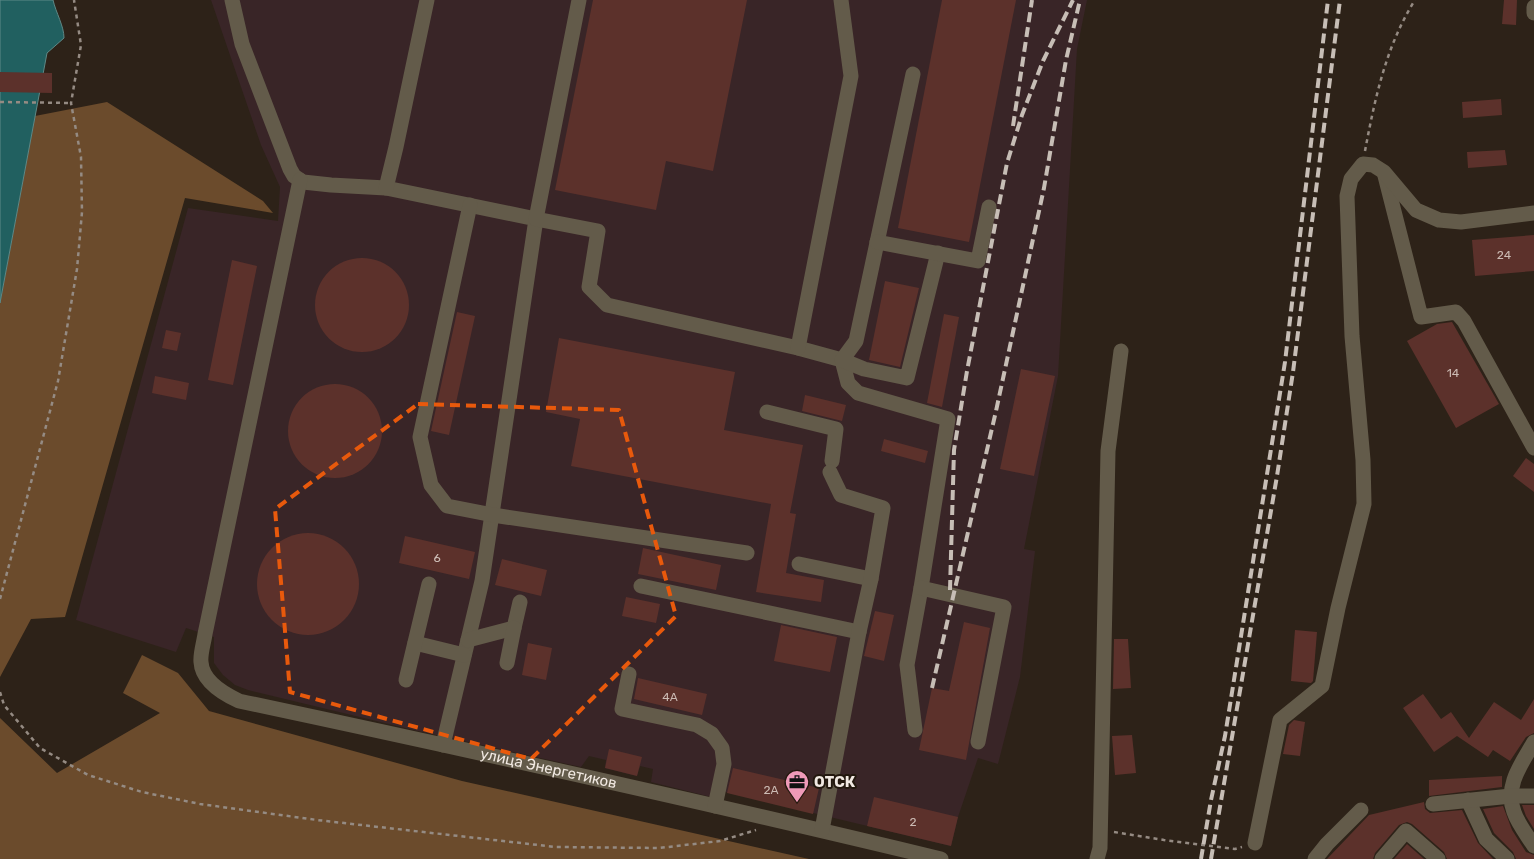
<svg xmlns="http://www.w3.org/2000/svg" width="1534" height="859" font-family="Rubik,sans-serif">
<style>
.industrial{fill:#392527}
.forest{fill:#6b4b2c}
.water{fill:#216060;stroke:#5f8987}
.building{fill:#5c312b}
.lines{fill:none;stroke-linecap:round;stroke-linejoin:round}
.path{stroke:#958b83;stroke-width:2.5;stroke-dasharray:4 4;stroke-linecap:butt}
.minor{stroke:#635b4a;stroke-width:15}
.rail{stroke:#c7beb6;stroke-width:4;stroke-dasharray:10 5;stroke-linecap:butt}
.marked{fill:none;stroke:#e8590c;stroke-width:4;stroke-dasharray:10 6;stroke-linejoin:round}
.labels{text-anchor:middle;stroke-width:4;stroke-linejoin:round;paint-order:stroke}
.number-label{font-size:12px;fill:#ccbbb4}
.street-label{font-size:15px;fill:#f1e9e2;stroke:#23180e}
.poi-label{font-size:15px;font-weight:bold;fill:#f1e9e2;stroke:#23180e;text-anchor:start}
</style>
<rect width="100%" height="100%" fill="#2d2218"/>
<path class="industrial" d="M 211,0 L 1087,0 L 1077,49 L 1058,376 L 1024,549 L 1035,551 L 1020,677 L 998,764 L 978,758 L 958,817 L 951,846 L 713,789 L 711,797 L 651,782 L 653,769 L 640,766 L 637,776 L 605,768 L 606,760 L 589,756 L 581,767 L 418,731 L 248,690 L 235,685 L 223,675 L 214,663 L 214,637 L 186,628 L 176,652 L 76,620 L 188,208 L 278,221 L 280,187 L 261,145 Z"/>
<g class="forest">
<path d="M 107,102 L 263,201 L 273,213 L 185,198 L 65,617 L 31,619 L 0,677 L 0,303 L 35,116 Z"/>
<path d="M 142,655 L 178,673 L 209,711 L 462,781 L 809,859 L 0,859 L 0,718 L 57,773 L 160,713 L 123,693 Z"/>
</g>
<path class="water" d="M 0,0 L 53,0 C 56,13 64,26 64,38 L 47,53 L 0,303 Z"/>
<g class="building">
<path d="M 593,0 L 747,0 L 713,171 L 666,161 L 656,210 L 555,190 Z"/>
<path d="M 942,0 L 1016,0 L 969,242 L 898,228 Z"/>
<path d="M 1504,0 L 1517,0 L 1516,25 L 1502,24 Z"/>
<path d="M 0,72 L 52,73 L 52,93 L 0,92 Z"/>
<path d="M 1501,99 L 1502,115 L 1463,118 L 1462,102 Z"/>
<path d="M 1505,150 L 1507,165 L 1468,168 L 1467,152 Z"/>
<path d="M 1534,235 L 1534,271 L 1475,276 L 1472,240 Z"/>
<circle cx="362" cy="305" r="47"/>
<path d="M 232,260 L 257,266 L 233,385 L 208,380 Z"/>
<path d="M 885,281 L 919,288 L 900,367 L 869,360 Z"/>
<path d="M 457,312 L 475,316 L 449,435 L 431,431 Z"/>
<path d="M 944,314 L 959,317 L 942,407 L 927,403 Z"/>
<path d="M 1452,322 L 1499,404 L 1456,428 L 1407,341 L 1437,324 Z"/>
<path d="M 166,330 L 181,333 L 177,351 L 162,348 Z"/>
<path d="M 559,338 L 735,372 L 724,430 L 803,445 L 790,513 L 796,514 L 786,573 L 824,580 L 821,602 L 756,592 L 771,504 L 571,466 L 580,419 L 546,412 Z"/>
<path d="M 1021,369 L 1055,376 L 1034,476 L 1000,469 Z"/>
<path d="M 155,376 L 189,383 L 186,400 L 152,393 Z"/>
<circle cx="335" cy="431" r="47"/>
<path d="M 805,395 L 846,405 L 842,421 L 802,411 Z"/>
<path d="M 884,439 L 928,451 L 925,463 L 881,451 Z"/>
<path d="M 1526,458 L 1534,464 L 1534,492 L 1513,476 Z"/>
<circle cx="308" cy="584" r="51"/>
<path d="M 405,536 L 475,552 L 469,579 L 399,563 Z"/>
<path d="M 643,548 L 721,565 L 716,590 L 638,574 Z"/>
<path d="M 502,559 L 547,570 L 541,596 L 495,585 Z"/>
<path d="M 626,597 L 660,604 L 656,623 L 622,616 Z"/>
<path d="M 875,611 L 894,615 L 884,661 L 864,656 Z"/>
<path d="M 964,622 L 990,628 L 966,760 L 919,750 L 932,688 L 949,691 Z"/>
<path d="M 781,625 L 837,637 L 830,672 L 774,661 Z"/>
<path d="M 1295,630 L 1317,632 L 1313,681 L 1311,683 L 1291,681 Z"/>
<path d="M 1114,639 L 1128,639 L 1131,688 L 1113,689 Z"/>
<path d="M 528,643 L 552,648 L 546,680 L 522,675 Z"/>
<path d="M 638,678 L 707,694 L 702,715 L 634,699 Z"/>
<path d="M 1423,694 L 1441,719 L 1451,712 L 1469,738 L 1494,702 L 1521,720 L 1534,699 L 1534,733 L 1526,737 L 1510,761 L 1493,750 L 1488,757 L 1457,736 L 1434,752 L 1403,708 Z"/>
<path d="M 1294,720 L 1305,722 L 1300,756 L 1283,754 L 1289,725 Z"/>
<path d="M 1132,735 L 1136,773 L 1115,775 L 1112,736 Z"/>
<path d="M 609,749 L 642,757 L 637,776 L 605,768 Z"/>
<path d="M 733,768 L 819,788 L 813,814 L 727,793 Z"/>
<path d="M 1502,776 L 1502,787 L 1429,796 L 1429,780 Z"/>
<path d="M 874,797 L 958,817 L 951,846 L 867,826 Z"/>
<path d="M 1424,802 L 1425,809 L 1430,813 L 1462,810 L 1478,843 L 1493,859 L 1447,859 L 1444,852 L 1412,824 L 1407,822 L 1399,825 L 1375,853 L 1373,859 L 1327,859 L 1369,815 Z"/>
<path d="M 1522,805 L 1534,805 L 1534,829 L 1526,816 Z"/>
<path d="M 1503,806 L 1512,830 L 1526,852 L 1534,855 L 1534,859 L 1516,859 L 1513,852 L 1494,833 L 1483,809 Z"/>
<path d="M 1407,844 L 1424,859 L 1394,859 Z"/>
</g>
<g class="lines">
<g class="path">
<path d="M 0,102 L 71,103"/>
<path d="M 1365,151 C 1375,98 1386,46 1415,0"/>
<path d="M 0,599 L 58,381 L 77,269 L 82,212 L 81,157 L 71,103 L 81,45 L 74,0"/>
<path d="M 0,692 L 4,705 L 40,748 L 88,775 L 142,792 L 200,804 L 317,820 L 556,847 L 659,848 L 720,841 L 756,830"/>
<path d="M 1114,832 L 1164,840 L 1235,849 L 1242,847"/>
</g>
<g class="minor">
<path d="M 232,0 L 242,44 L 290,169 L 294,176 L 303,182 L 331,185 L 386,188 L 536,219 L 482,581 L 443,745"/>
<path d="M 579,0 L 536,219 L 598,231 L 589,287 L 607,305 L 798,348 L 842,360 L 848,383 L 858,393 L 948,419 L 921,588 L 907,665 L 915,730"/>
<path d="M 1534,7 L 1534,13"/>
<path d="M 913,74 L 856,341 L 842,360 L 864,369 L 907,378 L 938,253"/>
<path d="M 1385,176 L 1421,317 L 1456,312 L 1464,321 L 1534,448"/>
<path id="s1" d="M 300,180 L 205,634 C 204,642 200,654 201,662 C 202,681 224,694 239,701 C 474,751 708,803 941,859"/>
<path d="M 386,188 L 396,147 L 427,0"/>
<path d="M 470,205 L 420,437 L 431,485 L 447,506 L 493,515 L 747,553"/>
<path d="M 877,242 L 978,261 L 989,207"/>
<path d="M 798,348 L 851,76 L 841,0"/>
<path d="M 767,412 L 836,429 L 832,461"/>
<path d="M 799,564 L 871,579"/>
<path d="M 641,586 L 859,632"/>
<path d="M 921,588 L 1004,607 L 978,742"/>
<path d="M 468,640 L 514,628 L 520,602"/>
<path d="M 415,643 L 464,655"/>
<path d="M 507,663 L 514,628"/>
<path d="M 629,674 L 622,709 L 697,725 L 712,734 L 722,748 L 724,764 L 715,806"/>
<path d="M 406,680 L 429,584"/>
<path d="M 1534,742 C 1522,763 1504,786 1514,812 C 1518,824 1527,835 1534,846"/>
<path d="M 1468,800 L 1486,839 L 1507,859"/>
<path d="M 1433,804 L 1511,796 L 1534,796"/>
<path d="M 822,830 L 859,632 L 871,579 L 883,508 L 841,495 L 830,472"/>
<path d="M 1255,843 L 1280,720 L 1322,686 L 1338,608 L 1364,504 L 1363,460 L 1352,336 L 1347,196 L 1351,179 L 1363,164 L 1373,165 L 1384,172 L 1416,210 L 1439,220 L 1461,222 L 1534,213"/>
<path d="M 1097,859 L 1100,848 L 1108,451 L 1121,351"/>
<path d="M 1315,859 L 1327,844 L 1361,810"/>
<path d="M 1382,859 L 1406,831 L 1438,859"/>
</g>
<g class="rail">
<path d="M 1013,126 L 1032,0"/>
<path d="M 950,590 L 954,450 L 967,371 L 1007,163 L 1022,115 L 1043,61 L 1073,0"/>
<path d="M 932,688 L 996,411 L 1044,188 L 1066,60 L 1080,0"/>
<path d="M 1201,859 L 1211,800 L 1225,736 L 1285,362 L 1328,0"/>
<path d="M 1211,859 L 1277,476 L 1293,372 L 1340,0"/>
</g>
</g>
<path class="marked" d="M 418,404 L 619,410 L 676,616 L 531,759 L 290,692 L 275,509 Z"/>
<defs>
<g id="office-pin" transform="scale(1.25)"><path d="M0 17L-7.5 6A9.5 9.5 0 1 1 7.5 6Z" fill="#ef9ab8" stroke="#23180e"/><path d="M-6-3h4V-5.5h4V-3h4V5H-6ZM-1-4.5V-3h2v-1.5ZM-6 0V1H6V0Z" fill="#111"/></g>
</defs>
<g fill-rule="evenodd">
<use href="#office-pin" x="797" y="782"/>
</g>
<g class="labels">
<g class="number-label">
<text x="1504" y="259">24</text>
<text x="1453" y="377">14</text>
<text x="437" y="562">6</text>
<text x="670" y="701">4А</text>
<text x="771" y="794">2А</text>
<text x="913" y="826">2</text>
</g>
<g class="street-label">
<text dy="5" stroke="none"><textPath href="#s1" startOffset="866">улица Энергетиков</textPath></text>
</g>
<g class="poi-label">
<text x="814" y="787">ОТСК</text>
</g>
</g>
</svg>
